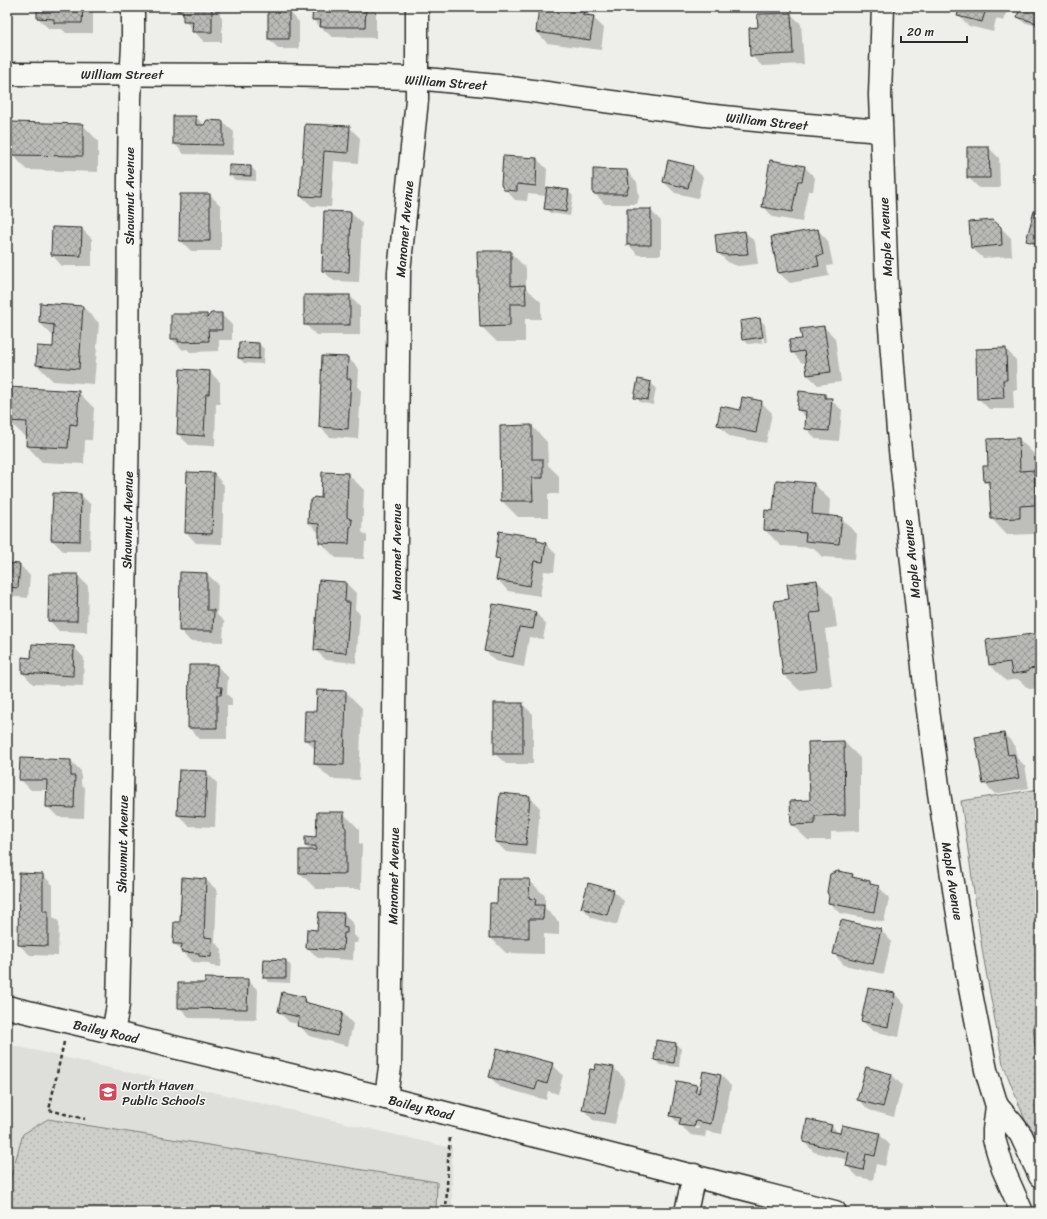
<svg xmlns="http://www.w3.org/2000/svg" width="1047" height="1219" font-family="Sriracha,sans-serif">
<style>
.built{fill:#dededb}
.park{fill:url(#park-dots);stroke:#7c7c7a}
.water{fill:url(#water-rules);stroke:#757573}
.shadow{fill:#0003;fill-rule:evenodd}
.building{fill:url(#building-cross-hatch);stroke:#2b2b2b}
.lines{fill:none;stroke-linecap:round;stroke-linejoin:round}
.minor-casing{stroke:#2b2b2b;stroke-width:25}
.major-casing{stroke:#2b2b2b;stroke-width:25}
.path{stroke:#2b2b2b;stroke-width:2.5;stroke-dasharray:4 3;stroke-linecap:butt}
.minor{stroke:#f6f6f2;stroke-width:22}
.major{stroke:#f6f6f2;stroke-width:22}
.labels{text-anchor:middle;stroke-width:3;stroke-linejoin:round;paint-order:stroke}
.street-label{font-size:13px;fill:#2b2b2b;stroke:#f6f6f2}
.poi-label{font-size:13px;fill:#2b2b2b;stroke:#f6f6f2;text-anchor:start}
</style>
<defs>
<pattern id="park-dots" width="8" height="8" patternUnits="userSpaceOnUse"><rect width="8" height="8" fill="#cececa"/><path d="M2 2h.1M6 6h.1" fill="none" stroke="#b1b1ae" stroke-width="1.8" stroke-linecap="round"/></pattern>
<pattern id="water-rules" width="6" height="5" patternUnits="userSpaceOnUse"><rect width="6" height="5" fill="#a6a6a3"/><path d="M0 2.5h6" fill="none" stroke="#878785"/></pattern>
<pattern id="building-cross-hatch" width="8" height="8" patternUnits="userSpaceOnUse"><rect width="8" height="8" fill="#babab7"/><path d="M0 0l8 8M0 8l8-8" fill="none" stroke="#979795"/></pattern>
</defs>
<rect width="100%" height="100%" fill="#eeeeea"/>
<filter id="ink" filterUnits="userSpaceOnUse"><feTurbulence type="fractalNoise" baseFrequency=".025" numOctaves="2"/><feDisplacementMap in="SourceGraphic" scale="8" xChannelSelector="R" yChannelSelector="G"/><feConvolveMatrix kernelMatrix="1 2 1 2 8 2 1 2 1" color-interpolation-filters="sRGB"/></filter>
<g filter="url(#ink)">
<path class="built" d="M 7,1044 L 452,1148 L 452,1212 L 7,1212 Z"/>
<g class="park">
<path d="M 1040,789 L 1040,1158 L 1003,1064 L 983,955 L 961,801 Z"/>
<path d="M 48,1119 L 437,1182 L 436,1212 L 7,1212 L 7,1190 L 23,1134 Z"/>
</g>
<path class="water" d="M 1040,1016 L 1040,1053 L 1035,1047 L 1033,1026 Z"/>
<g class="shadow">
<path d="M 55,7 L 93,7 L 93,33 L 66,33 L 62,29 L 49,29 L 38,18 Z"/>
<path d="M 178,7 L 220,7 L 220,15 L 222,17 L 222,42 L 204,42 L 184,20 L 184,16 L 178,11 Z"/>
<path d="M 314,7 L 376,7 L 376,38 L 332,37 L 313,20 Z"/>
<path d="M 540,7 L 569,7 L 584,9 L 604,28 L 601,50 L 547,43 L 537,32 Z"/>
<path d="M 961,7 L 1008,7 L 1004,21 L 996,19 L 993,32 L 969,26 L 958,15 Z"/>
<path d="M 1021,7 L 1040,7 L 1040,27 L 1023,22 L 1018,17 Z"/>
<path d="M 289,11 L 299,22 L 299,49 L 279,49 L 269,39 Z"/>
<path d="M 791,14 L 801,24 L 804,64 L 762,66 L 751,55 Z"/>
<path d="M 196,117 L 205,126 L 223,122 L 234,132 L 233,155 L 184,154 L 174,143 Z"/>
<path d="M 83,125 L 98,141 L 98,172 L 27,170 L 12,154 Z"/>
<path d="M 306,125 L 349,127 L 360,138 L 358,163 L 334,161 L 331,207 L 312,206 L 301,196 Z"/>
<path d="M 989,148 L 999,158 L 1000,188 L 979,188 L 968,177 Z"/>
<path d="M 537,159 L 547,169 L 546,188 L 568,191 L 573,196 L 570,216 L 550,213 L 545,208 L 546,196 L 528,194 L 527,201 L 515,200 L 505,189 Z"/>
<path d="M 230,166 L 251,167 L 256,172 L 256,181 L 235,180 L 230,175 Z"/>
<path d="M 693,167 L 703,177 L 698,198 L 675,193 L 664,182 Z"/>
<path d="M 805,167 L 815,178 L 813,191 L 808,191 L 802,222 L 773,217 L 763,206 Z"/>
<path d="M 627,171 L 637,182 L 639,197 L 637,204 L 605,204 L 594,193 Z"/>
<path d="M 181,195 L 210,195 L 221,206 L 221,251 L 191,251 L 180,240 Z"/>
<path d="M 650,210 L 661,221 L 661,255 L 638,255 L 628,244 Z"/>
<path d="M 325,212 L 351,213 L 362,223 L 359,282 L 334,281 L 323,271 Z"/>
<path d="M 1040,214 L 1040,251 L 1028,240 Z"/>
<path d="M 1000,227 L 1011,238 L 1012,256 L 983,258 L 972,248 Z"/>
<path d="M 82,229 L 92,239 L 92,266 L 62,266 L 52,255 Z"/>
<path d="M 818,230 L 828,241 L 833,265 L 827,266 L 829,276 L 790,283 L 779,273 Z"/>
<path d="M 745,232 L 755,242 L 758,264 L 738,266 L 729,263 L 718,253 Z"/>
<path d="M 510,252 L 526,268 L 526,288 L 541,302 L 541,319 L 525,319 L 525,342 L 497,342 L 481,326 Z"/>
<path d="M 350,296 L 360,307 L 360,335 L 316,335 L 305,324 Z"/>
<path d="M 41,304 L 83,307 L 99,323 L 94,384 L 53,381 L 37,365 L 54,348 L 54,337 L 40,323 Z"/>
<path d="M 221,314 L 232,325 L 232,340 L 219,340 L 219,351 L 190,352 L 187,349 L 183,350 L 172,339 L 207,315 L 209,317 Z"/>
<path d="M 760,319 L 765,325 L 767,342 L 748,344 L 743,339 ZM 760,324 L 762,324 L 764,342 L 762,342 Z"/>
<path d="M 824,327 L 835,338 L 841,382 L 818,385 L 808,375 L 806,362 L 802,363 L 792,352 L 803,339 Z"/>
<path d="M 259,344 L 264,349 L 263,364 L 244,363 L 239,358 Z"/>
<path d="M 1006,349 L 1016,360 L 1017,390 L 1013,390 L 1014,409 L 989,409 L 978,398 Z"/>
<path d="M 323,357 L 348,358 L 359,369 L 358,387 L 361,390 L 358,439 L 330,437 L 320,427 Z"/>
<path d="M 210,372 L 220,382 L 220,404 L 216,404 L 215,446 L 189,445 L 178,434 Z"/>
<path d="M 638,380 L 651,383 L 656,388 L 653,405 L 640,402 L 635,397 Z"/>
<path d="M 78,392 L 94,408 L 92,440 L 85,440 L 84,464 L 42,462 L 27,446 L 27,436 L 24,436 L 8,420 Z"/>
<path d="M 825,395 L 842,410 L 839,441 L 816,439 L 806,428 L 807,418 L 798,410 Z"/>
<path d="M 761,402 L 772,413 L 766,443 L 729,436 L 719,425 L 741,411 Z"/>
<path d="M 532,426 L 547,442 L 548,465 L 559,476 L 559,494 L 548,494 L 548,517 L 518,517 L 502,501 Z"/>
<path d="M 1019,439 L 1035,455 L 1035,473 L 1040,478 L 1040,521 L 1035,521 L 1035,534 L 1007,535 L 992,519 L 990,487 L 985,481 L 989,467 Z"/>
<path d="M 214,474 L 224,485 L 222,544 L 196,543 L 186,532 Z"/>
<path d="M 348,474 L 364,490 L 362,532 L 367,536 L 367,542 L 365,542 L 364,559 L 336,558 L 320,542 L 320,534 L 309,523 L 322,499 Z"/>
<path d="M 777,481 L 814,484 L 830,500 L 829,517 L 841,518 L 857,534 L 855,559 L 822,557 L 814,548 L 781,546 L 765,530 L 774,512 Z"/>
<path d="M 81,495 L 91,505 L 90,551 L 63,551 L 52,540 Z"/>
<path d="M 537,538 L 542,543 L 546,544 L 556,554 L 554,572 L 544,571 L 540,596 L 508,591 L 498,580 L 500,562 L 496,558 Z"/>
<path d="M 7,564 L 20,565 L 30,576 L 28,598 L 7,596 Z"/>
<path d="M 181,573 L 207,574 L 218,584 L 217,615 L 224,621 L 223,642 L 190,641 L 180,630 Z"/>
<path d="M 77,575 L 88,586 L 87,632 L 59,631 L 49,620 Z"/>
<path d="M 817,581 L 833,597 L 837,627 L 825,629 L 832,686 L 799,690 L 783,674 Z"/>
<path d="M 346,583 L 356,593 L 355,609 L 360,614 L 356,663 L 326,660 L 315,650 Z"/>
<path d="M 536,613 L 546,624 L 543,639 L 529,637 L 524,667 L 495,661 L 485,650 Z"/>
<path d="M 1040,634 L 1040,688 L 1029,689 L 1018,679 L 1006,681 L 990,665 L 987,641 Z"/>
<path d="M 74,647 L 84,658 L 83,686 L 33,684 L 23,673 L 32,659 Z"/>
<path d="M 217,666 L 228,677 L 227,694 L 232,699 L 232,706 L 227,706 L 227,739 L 200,739 L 189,728 Z"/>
<path d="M 346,692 L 362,708 L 359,780 L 331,779 L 315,764 L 316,750 L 305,739 Z"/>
<path d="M 522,704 L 533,714 L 533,764 L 506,764 L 495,754 Z"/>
<path d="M 1004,734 L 1014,744 L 1017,758 L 1025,766 L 1029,788 L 995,794 L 984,783 Z"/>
<path d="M 844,742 L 860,758 L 860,831 L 831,832 L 831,840 L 808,840 L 792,825 L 811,801 Z"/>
<path d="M 71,761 L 81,771 L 81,784 L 85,788 L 84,818 L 58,817 L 47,806 L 48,790 L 31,790 L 20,779 Z"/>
<path d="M 206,772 L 217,783 L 215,827 L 189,826 L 178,815 Z"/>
<path d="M 530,797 L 540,808 L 536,855 L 506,852 L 496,842 Z"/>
<path d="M 343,813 L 359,829 L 359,843 L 362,845 L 361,889 L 316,889 L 300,873 L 311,851 L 306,846 L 317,838 Z"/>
<path d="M 43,875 L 53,885 L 53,917 L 59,922 L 58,956 L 30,955 L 19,945 Z"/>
<path d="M 852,875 L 857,879 L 870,882 L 874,886 L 879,887 L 889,898 L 884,922 L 840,913 L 829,902 L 830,896 Z"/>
<path d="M 206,880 L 217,890 L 215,942 L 222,949 L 221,967 L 211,966 L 208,963 L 193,962 L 174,943 L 181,923 Z"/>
<path d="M 529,880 L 545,896 L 545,908 L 559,922 L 559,935 L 544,934 L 544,954 L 506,953 L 490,937 L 498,904 Z"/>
<path d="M 613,891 L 624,901 L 617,925 L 592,918 L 582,907 Z"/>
<path d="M 344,914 L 354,925 L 354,935 L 358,939 L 357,943 L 354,943 L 353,960 L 318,958 L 307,947 L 318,931 Z"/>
<path d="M 841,921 L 881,930 L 891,941 L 884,974 L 844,965 L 834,954 Z"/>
<path d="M 286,961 L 291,966 L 290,983 L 269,982 L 264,977 Z"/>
<path d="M 247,980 L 258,990 L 257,1019 L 190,1018 L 179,1007 L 206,984 Z"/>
<path d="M 895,994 L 905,1005 L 899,1037 L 873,1031 L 862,1021 Z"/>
<path d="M 304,998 L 311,1005 L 343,1013 L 353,1024 L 348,1046 L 309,1036 L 298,1024 L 289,1022 L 279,1012 Z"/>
<path d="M 676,1044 L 681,1049 L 679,1067 L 660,1065 L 655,1060 Z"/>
<path d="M 552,1064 L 563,1075 L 558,1094 L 548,1091 L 546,1100 L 500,1087 L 490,1077 Z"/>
<path d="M 597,1065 L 614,1068 L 625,1079 L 615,1124 L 593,1120 L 583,1109 Z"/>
<path d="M 721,1075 L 731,1086 L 722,1134 L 706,1131 L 705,1137 L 691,1135 L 671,1116 L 696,1086 L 701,1090 ZM 686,1125 L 699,1127 L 699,1129 L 689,1127 Z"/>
<path d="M 892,1075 L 902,1085 L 894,1117 L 869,1110 L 858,1099 Z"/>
<path d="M 831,1125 L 840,1135 L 879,1134 L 890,1145 L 885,1166 L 876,1164 L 873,1180 L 858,1177 L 847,1166 L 848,1160 L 814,1152 L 804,1142 Z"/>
</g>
<g class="building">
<path d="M 37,7 L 83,7 L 82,23 L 54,23 L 54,19 L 37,18 Z"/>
<path d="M 177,7 L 212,7 L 212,32 L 192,32 L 193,21 L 183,21 L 183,11 L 177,11 Z"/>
<path d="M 313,7 L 366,7 L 365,27 L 320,27 L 321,20 L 312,20 Z"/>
<path d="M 539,7 L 584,8 L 583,15 L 594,16 L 590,40 L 536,32 Z"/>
<path d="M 960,7 L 994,7 L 993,11 L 986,9 L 982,22 L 957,16 Z"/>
<path d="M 1020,7 L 1040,7 L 1040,24 L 1017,17 Z"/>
<rect x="268" y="10" width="21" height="29"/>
<path d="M 791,13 L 793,54 L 750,56 L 749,28 L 758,27 L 757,14 Z"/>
<path d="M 173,116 L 196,116 L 196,125 L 204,125 L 207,120 L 223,121 L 223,145 L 173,144 Z"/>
<path d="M 11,122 L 83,124 L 83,156 L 11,155 Z"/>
<path d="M 305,124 L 350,126 L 348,153 L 324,151 L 321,197 L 300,196 Z"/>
<path d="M 967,147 L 989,147 L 990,178 L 967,178 Z"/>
<path d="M 503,156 L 537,158 L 536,186 L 517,184 L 517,191 L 504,190 L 501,185 Z"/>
<path d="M 1040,159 L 1040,176 L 1035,174 Z"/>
<path d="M 668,160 L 693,166 L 688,188 L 663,182 Z"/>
<path d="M 770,160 L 805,166 L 802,181 L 798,181 L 792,212 L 762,207 Z"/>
<path d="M 229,165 L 251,166 L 251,176 L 229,175 Z"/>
<path d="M 593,169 L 627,170 L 629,186 L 626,194 L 593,194 Z"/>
<path d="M 547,187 L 569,190 L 566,212 L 544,209 Z"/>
<path d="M 180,194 L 210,194 L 210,241 L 179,241 Z"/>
<rect x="627" y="209" width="24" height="36"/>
<path d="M 324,211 L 351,212 L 349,272 L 322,271 Z"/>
<path d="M 1034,211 L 1040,213 L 1040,244 L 1026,241 Z"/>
<path d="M 993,220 L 1001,227 L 1002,245 L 971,248 L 969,222 Z"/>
<path d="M 52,227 L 82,228 L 81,256 L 51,255 Z"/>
<path d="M 818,229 L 823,255 L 817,256 L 819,266 L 778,273 L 771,237 Z"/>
<path d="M 745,231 L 748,254 L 727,255 L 717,253 L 715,235 Z"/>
<path d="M 477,251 L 511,251 L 511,286 L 525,285 L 526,304 L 510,304 L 510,326 L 480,327 Z"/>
<rect x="304" y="295" width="46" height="30"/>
<path d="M 40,303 L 83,306 L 79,369 L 36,365 L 37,346 L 53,347 L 54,325 L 39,323 Z"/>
<path d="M 211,313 L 222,313 L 222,330 L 208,330 L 209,341 L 178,342 L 178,339 L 171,339 L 171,314 L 207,314 L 207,318 Z"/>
<path d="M 760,318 L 763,337 L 742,340 L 740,321 Z"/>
<path d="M 824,326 L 831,372 L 807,375 L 804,351 L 791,353 L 789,340 L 802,339 L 800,329 Z"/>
<path d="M 239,342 L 259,343 L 259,359 L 238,358 Z"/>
<path d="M 1006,348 L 1007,380 L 1003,380 L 1004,398 L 977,399 L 976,349 Z"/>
<path d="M 322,356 L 348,357 L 347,379 L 351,379 L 348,429 L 319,427 Z"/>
<path d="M 180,369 L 210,371 L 209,394 L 206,394 L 204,436 L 177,434 Z"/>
<path d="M 638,379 L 651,382 L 648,400 L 634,398 Z"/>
<path d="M 8,387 L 79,391 L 77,425 L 70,424 L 68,448 L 26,446 L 27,422 L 7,421 Z"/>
<path d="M 799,391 L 825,394 L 825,398 L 832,398 L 829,431 L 805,429 L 806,411 L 797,410 Z"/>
<path d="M 742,397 L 762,401 L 756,433 L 717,425 L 721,406 L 740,410 Z"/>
<path d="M 532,425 L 532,459 L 543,459 L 543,478 L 532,478 L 533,501 L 501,501 L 500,426 Z"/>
<path d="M 1019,438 L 1020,471 L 1034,470 L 1036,505 L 1020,506 L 1020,518 L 991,519 L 989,481 L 984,482 L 983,466 L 988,466 L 987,439 Z"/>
<path d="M 187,472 L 214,473 L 212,534 L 185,533 Z"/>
<path d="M 322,472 L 348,473 L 347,517 L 352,520 L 351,527 L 350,527 L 349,544 L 319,543 L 319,524 L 308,523 L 309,503 L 314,497 L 321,498 Z"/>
<path d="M 776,480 L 814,483 L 812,514 L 842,517 L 839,544 L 805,541 L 806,533 L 764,530 L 765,510 L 773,511 Z"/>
<path d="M 53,493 L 81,494 L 80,541 L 51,540 Z"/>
<path d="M 499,531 L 537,537 L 537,541 L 546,543 L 543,562 L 534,561 L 530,586 L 496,580 L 500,559 L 495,558 Z"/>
<path d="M 7,563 L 20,564 L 18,588 L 7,587 Z"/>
<path d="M 180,572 L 207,573 L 207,610 L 214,610 L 213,631 L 179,631 Z"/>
<path d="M 49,574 L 78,574 L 77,621 L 48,621 Z"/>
<path d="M 319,580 L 346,582 L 345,602 L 350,602 L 346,653 L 314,650 Z"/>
<path d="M 817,580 L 821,612 L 810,613 L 816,671 L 783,675 L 774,601 L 789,599 L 787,584 Z"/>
<path d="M 493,604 L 536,612 L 533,629 L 519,627 L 513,657 L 484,651 Z"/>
<path d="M 1040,633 L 1040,667 L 1029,669 L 1027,672 L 1012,674 L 1010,662 L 989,665 L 986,640 Z"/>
<path d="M 32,644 L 74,646 L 73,676 L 22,673 L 22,657 L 31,658 Z"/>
<path d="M 189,665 L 217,665 L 217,687 L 222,687 L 221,695 L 217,695 L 217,728 L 188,728 Z"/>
<path d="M 317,690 L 346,691 L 344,765 L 314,764 L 315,740 L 304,740 L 305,711 L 316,711 Z"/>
<rect x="494" y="703" width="29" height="51"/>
<path d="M 1004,733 L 1008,755 L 1014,754 L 1019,778 L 983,784 L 975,737 Z"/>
<path d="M 844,741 L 845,815 L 815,816 L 815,824 L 791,825 L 790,801 L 810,800 L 808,742 Z"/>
<path d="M 20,758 L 71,760 L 71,776 L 75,776 L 74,808 L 46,807 L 47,780 L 19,780 Z"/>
<path d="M 179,770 L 207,771 L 205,817 L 177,815 Z"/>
<path d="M 500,793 L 530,796 L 526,845 L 495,842 Z"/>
<path d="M 317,812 L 344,812 L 344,826 L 346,828 L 346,874 L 299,873 L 299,850 L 316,850 L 316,846 L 305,846 L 305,836 L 316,837 Z"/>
<path d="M 838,871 L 853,874 L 852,877 L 870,881 L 870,884 L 879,886 L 874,912 L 828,903 L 829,896 L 827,892 L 830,874 Z"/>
<path d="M 19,873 L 43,874 L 43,911 L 48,911 L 48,946 L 18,945 Z"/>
<path d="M 182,877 L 206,879 L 204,937 L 212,938 L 211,957 L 199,956 L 199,953 L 181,952 L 182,944 L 173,944 L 174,922 L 180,922 Z"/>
<path d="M 498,879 L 530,879 L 529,898 L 536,899 L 535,905 L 544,905 L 543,919 L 529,919 L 529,938 L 489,938 L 490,903 L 497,903 Z"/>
<path d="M 588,883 L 614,890 L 607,915 L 581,908 Z"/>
<path d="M 319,912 L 344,913 L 343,927 L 347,928 L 347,933 L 344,933 L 343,950 L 306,948 L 307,929 L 317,930 Z"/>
<path d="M 841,920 L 881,929 L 873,964 L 833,954 Z"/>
<path d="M 264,959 L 286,960 L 286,978 L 263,978 Z"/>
<path d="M 205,978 L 248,979 L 247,1009 L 178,1008 L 178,983 L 205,983 Z"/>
<path d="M 868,988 L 895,993 L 888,1027 L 861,1021 Z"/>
<path d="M 282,992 L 305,997 L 304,1002 L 343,1012 L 337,1036 L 297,1026 L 299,1017 L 278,1012 Z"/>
<path d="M 656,1040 L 676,1043 L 674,1063 L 654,1060 Z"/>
<path d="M 497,1048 L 553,1063 L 547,1084 L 538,1081 L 535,1090 L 489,1077 Z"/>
<path d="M 596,1064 L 614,1067 L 605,1114 L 582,1110 L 590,1069 L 595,1070 Z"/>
<path d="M 866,1067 L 892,1074 L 883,1107 L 857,1100 Z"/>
<path d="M 703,1071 L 721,1075 L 711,1124 L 696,1121 L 694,1127 L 679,1125 L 681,1118 L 670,1116 L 677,1081 L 697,1085 L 695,1092 L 699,1093 Z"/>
<path d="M 807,1119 L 832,1125 L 830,1131 L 840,1133 L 842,1125 L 880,1133 L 875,1156 L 866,1154 L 863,1170 L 846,1166 L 849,1152 L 803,1142 Z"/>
</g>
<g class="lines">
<g class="minor-casing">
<g id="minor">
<path d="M 7,74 L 278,75 L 416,78 L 497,86 L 705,115 L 784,123 L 881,131"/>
<path d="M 113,1033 L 118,1005 L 120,921 L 128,417 L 129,176 L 130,98 L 133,46 L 133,7"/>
<path d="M 386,1098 L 390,1067 L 399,272 L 417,100 L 417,7"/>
<path d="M 686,1212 L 694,1175"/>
</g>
</g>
<g class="major-casing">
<g id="major">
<path d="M 883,7 L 880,95 L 887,289 L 898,431 L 926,695 L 939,793 L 968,978 L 986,1070 L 997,1106 L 994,1130 L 994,1139 L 1003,1169 L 1022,1212"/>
<path d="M 7,1007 L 386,1098 L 835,1212"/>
<path d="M 997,1106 L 1012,1123 L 1021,1135 L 1040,1176"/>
</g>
</g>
<g class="path">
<path d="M 64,1042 L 49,1110 L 85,1119"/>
<path d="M 446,1212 L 448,1161 L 450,1137"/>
</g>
<use href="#minor" class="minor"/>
<use href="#major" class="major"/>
</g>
</g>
<defs>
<g id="school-square" transform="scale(1)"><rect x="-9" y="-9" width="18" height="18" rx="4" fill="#d1495b" stroke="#f6f6f2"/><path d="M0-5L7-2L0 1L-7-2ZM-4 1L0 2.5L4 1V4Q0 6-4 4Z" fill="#fff"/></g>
</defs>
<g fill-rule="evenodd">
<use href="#school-square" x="108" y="1092"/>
</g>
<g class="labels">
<g class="street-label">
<text x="122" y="79">William Street</text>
<text transform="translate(446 82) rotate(4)" y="5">William Street</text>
<text transform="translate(767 121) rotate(6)" y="5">William Street</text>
<text transform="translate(129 196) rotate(-90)" y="5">Shawmut Avenue</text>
<text transform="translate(404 229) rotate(-85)" y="5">Manomet Avenue</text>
<text transform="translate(885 237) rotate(-93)" y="5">Maple Avenue</text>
<text transform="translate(127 520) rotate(-89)" y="5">Shawmut Avenue</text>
<text transform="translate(396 552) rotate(-90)" y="5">Manomet Avenue</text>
<text transform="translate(911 559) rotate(-96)" y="5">Maple Avenue</text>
<text transform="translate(122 844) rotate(-89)" y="5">Shawmut Avenue</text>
<text transform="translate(393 876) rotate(-89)" y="5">Manomet Avenue</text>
<text transform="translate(953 881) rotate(81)" y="5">Maple Avenue</text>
<text transform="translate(106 1031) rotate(13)" y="5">Bailey Road</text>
<text transform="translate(421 1107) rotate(14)" y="5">Bailey Road</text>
</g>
<g class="poi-label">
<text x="122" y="1090">North Haven<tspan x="122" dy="15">Public Schools</tspan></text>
</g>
</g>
<rect width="1047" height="1219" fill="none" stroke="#f6f6f2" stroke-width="24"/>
<rect x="12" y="12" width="1023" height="1195" fill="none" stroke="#2b2b2b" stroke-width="1.5" filter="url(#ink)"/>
<path d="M901 36v6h66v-6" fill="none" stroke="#2b2b2b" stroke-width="2"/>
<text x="907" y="36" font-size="12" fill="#2b2b2b" stroke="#f6f6f2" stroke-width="3" paint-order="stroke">20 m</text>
</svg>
